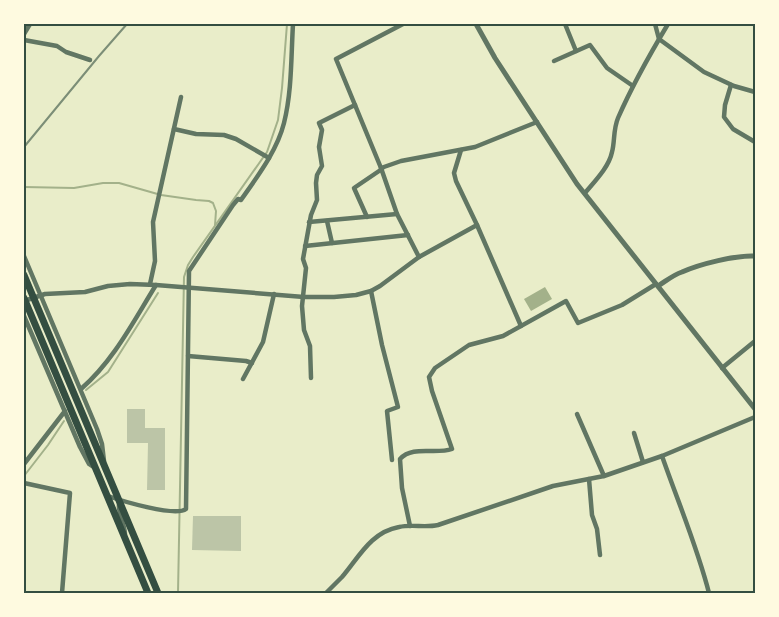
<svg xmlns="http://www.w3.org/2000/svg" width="779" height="617" font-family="'Public Sans',sans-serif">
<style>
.water{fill:#a3b18a}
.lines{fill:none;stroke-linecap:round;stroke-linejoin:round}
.stream{stroke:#a3b18a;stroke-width:2}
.building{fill:#bcc5a7}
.minor{stroke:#617663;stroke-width:4.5}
.tertiary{stroke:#617663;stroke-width:5}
.trunk{stroke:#344e41;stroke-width:7}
.rail{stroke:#7c8e77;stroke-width:2}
.neatline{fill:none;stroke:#344e41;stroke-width:2}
</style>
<rect width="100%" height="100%" fill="#e9edc9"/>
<path class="water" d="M 545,287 L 552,299 L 531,311 L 524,299 Z"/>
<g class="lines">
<g class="stream">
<path d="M 24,187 L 74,188 L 103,183 L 119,183 L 161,195 L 196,200 L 209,201 L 213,203 L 216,211 L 215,225"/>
<path d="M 86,390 L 108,372 L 158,293"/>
<path d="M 24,476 L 48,445 L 64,421"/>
<path d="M 178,593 L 184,277 L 188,265 L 193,257 L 267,152 L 278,120 L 282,88 L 287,24"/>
</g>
</g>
<g class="building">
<path d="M 127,409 L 145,409 L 145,428 L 165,428 L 165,490 L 147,490 L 148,443 L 127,443 Z"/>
<path d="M 193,516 L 241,516 L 241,551 L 192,550 Z"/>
</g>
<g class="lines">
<g class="minor">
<path d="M 403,24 L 336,59 L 381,168 L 397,214 L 419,257"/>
<path d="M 565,24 L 576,51"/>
<path d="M 655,24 L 659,39 L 704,72 L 734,86 L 755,92"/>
<path d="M 24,34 L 30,24"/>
<path d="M 24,40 L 57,46 L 66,52 L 90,60"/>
<path d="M 554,61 L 590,45 L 607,68 L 633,86"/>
<path d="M 731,85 L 725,105 L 724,117 L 733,129 L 755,142"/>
<path d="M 174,129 L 196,134 L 224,135 L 236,139 L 269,158"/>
<path d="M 461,150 L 454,173 L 456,181 L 477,225 L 521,326"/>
<path d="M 381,168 L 401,161 L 475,147 L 537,122"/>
<path d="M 585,193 C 595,181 609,167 612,152 C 615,141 613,130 618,118 C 632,86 650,54 668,24"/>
<path d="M 367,217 L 354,188 L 382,169"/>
<path d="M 327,221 L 332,243"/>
<path d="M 309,222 L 397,214"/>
<path d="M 305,246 L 408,235"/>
<path d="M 24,256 L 97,429 L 102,444 L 104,461"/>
<path d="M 150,284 L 155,261 L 153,222 L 181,97"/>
<path d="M 371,291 L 382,345 L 398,407 L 387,411 L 392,460"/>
<path d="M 24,301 L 45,294 L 85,292 L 108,286 L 130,284 L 156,285 L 304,297 L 334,297 L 356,295 L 371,291 L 380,286 L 419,257 L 477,225"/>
<path d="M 24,316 L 80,447 L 89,464 L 95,468"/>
<path d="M 188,356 L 246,361 L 252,363"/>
<path d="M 722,368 L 755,341"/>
<path d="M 311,378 L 310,346 L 304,330 L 302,306 L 306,268 L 303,259 L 311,215 L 317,200 L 316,183 L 317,175 L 322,166 L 319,147 L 322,130 L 319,123 L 355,105"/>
<path d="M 243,379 L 263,342 L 274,294"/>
<path d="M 81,389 C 114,360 133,322 156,285"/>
<path d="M 577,414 L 604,476"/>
<path d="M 634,433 L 643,462"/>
<path d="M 662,456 C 678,502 697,546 709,593"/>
<path d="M 24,464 L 65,411"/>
<path d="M 589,479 L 592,515 L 597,529 L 600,555"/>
<path d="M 24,483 L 70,493 L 62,593"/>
<path d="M 108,496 C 122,501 175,517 186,509 L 189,271 L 233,205 L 238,199 L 241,200 C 257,177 277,151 284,123 C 292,91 291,57 293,24"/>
<path d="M 119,504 C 118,516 125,524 125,535"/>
<path d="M 410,526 L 402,488 L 400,459 C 413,445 435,455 452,449 L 432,391 L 429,377 L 435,368 L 469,345 L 503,336 L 566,301 L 578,323 L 622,305 L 656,284"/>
<path d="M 326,593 C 331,588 337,582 342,577 C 359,557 371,532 399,527 C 412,524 425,528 438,525 L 553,486 L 604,476 L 662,456 L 755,417"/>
</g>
<g class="tertiary">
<path d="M 476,24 L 495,58 L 577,184 L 755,409"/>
<path d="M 658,286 C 666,281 673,275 682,272 C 700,264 736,255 755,256"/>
</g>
<g class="trunk">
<path d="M 24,275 L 158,593"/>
<path d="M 24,298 L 148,593"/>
</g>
<path class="rail" d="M 24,147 L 99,56 L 127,24"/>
</g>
<rect width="779" height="617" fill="none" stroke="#fefae0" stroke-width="50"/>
<rect x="25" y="25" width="729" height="567" class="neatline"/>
</svg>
